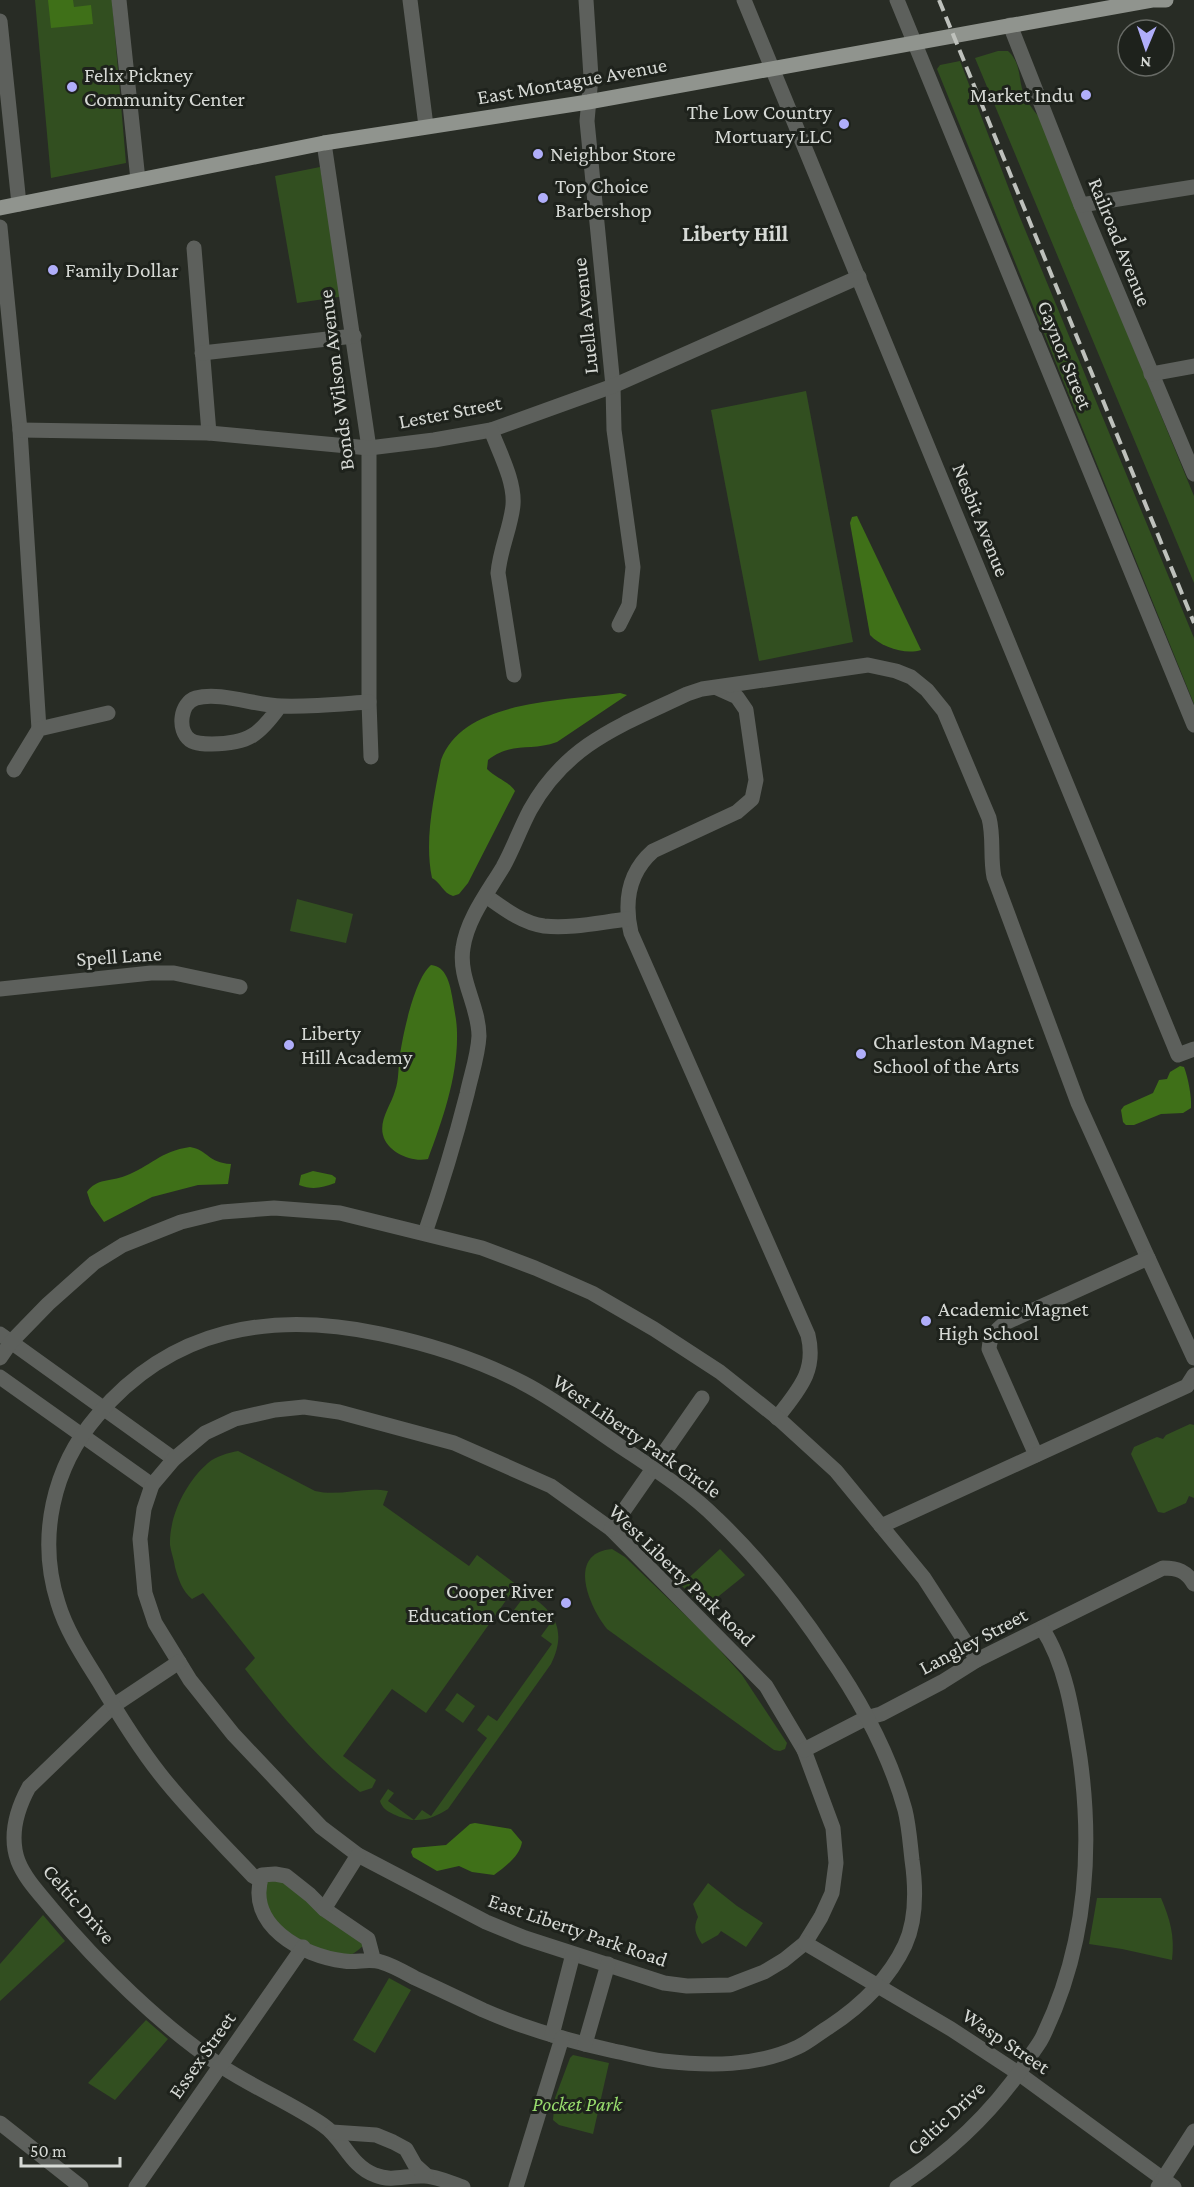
<svg xmlns="http://www.w3.org/2000/svg" width="1194" height="2187" font-family="'Crimson Pro',serif">
<style>
.green{fill:#324f20}
.water{fill:#3f7018}
.lines{fill:none;stroke-linecap:round;stroke-linejoin:round}
.minor{stroke:#5d605c;stroke-width:15}
.major{stroke:#90948e;stroke-width:15}
.rail{stroke:#bec1bc;stroke-width:4;stroke-dasharray:12 6;stroke-linecap:butt}
.poi-dot{fill:#b0aefa;stroke:#1e221c;stroke-width:2}
.labels{text-anchor:middle;stroke-width:6;stroke-linejoin:round;paint-order:stroke}
.poi-label{font-size:21px;fill:#d6d9d5;stroke:#1e221c;text-anchor:start}
.street-label{font-size:21px;fill:#d6d9d5;stroke:#1e221c}
.park-label{font-size:21px;font-style:italic;fill:#97db6d;stroke:#1e221c}
.neighbourhood-label{font-size:22px;font-weight:bold;fill:#d6d9d5;stroke:#1e221c}
</style>
<rect width="100%" height="100%" fill="#282c25"/>
<g class="green">
<path d="M 35,0 L 112,0 L 126,163 L 51,178 Z"/>
<path d="M 998,51 L 1008,51 C 1021,63 1018,76 1023,92 C 1027,101 1032,109 1039,117 L 1194,496 L 1194,583 L 975,58 Z"/>
<path d="M 960,61 L 1019,215 L 1194,638 L 1194,704 L 937,69 L 940,65 Z"/>
<path d="M 320,167 L 345,296 L 297,303 L 275,176 Z"/>
<path d="M 806,391 L 853,642 L 759,661 L 711,410 Z"/>
<path d="M 297,899 L 353,914 L 346,943 L 290,931 Z"/>
<path d="M 1190,1424 L 1194,1425 L 1194,1498 L 1189,1496 L 1186,1503 L 1164,1513 L 1158,1512 L 1131,1454 L 1134,1447 L 1157,1437 L 1163,1439 L 1166,1435 Z"/>
<path d="M 238,1451 L 315,1491 C 340,1497 364,1486 388,1491 L 383,1505 L 469,1566 L 477,1555 L 517,1585 L 426,1713 L 392,1689 L 343,1756 L 376,1780 L 372,1788 L 360,1792 C 315,1757 280,1714 245,1669 L 255,1658 L 203,1593 L 192,1599 C 183,1592 178,1579 175,1567 C 174,1560 171,1552 170,1545 C 169,1516 186,1482 208,1463 C 216,1456 228,1453 238,1451 Z"/>
<path d="M 612,1549 L 625,1557 L 709,1638 L 742,1675 L 787,1743 L 785,1749 L 780,1751 L 774,1750 L 607,1629 C 589,1607 566,1553 612,1549 Z"/>
<path d="M 720,1549 L 745,1575 L 704,1608 L 681,1585 Z"/>
<path d="M 526,1594 C 556,1610 567,1632 551,1664 L 448,1809 C 429,1821 414,1824 393,1814 C 387,1811 382,1808 380,1801 L 388,1789 L 394,1793 L 388,1801 L 414,1820 L 422,1810 L 431,1816 L 487,1738 L 477,1730 L 488,1715 L 497,1721 L 552,1644 L 541,1636 L 549,1625 L 530,1612 L 522,1622 L 511,1614 Z"/>
<path d="M 457,1693 L 475,1706 L 463,1723 L 445,1710 Z"/>
<path d="M 279,1878 L 360,1936 L 363,1946 C 358,1950 351,1957 343,1957 C 321,1956 277,1932 268,1911 C 265,1904 266,1891 265,1883 Z"/>
<path d="M 708,1883 L 737,1906 L 763,1923 L 746,1947 L 721,1931 L 718,1935 L 702,1944 C 695,1933 693,1928 698,1917 L 693,1904 Z"/>
<path d="M 1097,1898 L 1161,1898 C 1170,1919 1175,1936 1172,1960 L 1122,1949 L 1089,1944 Z"/>
<path d="M 43,1915 L 65,1941 L 0,2001 L 0,1964 Z"/>
<path d="M 389,1978 L 411,1990 L 375,2053 L 353,2040 Z"/>
<path d="M 146,2020 L 168,2039 L 115,2100 L 88,2083 Z"/>
<path d="M 573,2055 L 609,2063 L 593,2134 L 559,2125 L 553,2120 L 555,2098 L 570,2058 Z"/>
</g>
<g class="water">
<path d="M 48,0 L 73,0 L 74,7 L 91,5 L 93,24 L 51,28 Z"/>
<path d="M 857,516 L 921,650 C 905,655 881,647 870,635 L 850,523 L 852,517 Z"/>
<path d="M 620,693 L 627,695 L 557,742 C 530,752 512,741 488,760 L 487,769 C 496,778 508,781 515,791 L 468,883 L 459,894 L 453,896 C 443,893 441,883 432,878 C 424,840 434,797 441,760 C 463,699 565,701 620,693 Z"/>
<path d="M 431,965 C 446,966 450,984 452,996 C 454,1008 457,1021 457,1033 C 458,1076 443,1119 428,1159 C 412,1163 387,1152 383,1135 C 379,1120 391,1105 395,1091 C 399,1080 398,1067 400,1055 C 403,1033 415,978 431,965 Z"/>
<path d="M 1180,1066 L 1184,1067 C 1188,1077 1192,1098 1191,1108 L 1183,1113 L 1161,1114 L 1134,1125 L 1126,1125 L 1123,1122 L 1121,1110 L 1124,1106 L 1153,1093 L 1159,1080 L 1167,1079 L 1170,1072 Z"/>
<path d="M 190,1147 C 208,1150 208,1163 231,1164 L 228,1184 L 198,1185 L 152,1197 L 104,1222 L 91,1204 L 87,1192 C 97,1178 110,1182 125,1176 C 150,1167 160,1151 190,1147 Z"/>
<path d="M 313,1171 L 332,1175 L 336,1178 L 335,1183 C 322,1188 312,1190 299,1185 L 301,1175 Z"/>
<path d="M 475,1823 L 511,1829 L 522,1842 C 520,1856 505,1867 494,1875 L 472,1872 L 459,1866 L 437,1871 L 413,1857 L 411,1852 L 413,1848 L 446,1845 L 470,1824 Z"/>
</g>
<g class="lines">
<g class="minor">
<path d="M 119,0 L 138,180"/>
<path d="M 410,0 L 426,126"/>
<path d="M 586,0 L 591,77 L 587,121 L 613,386 L 614,430 L 633,567 L 629,605 L 619,625"/>
<path d="M 744,0 L 1178,1055 L 1194,1049"/>
<path d="M 897,0 L 1194,725"/>
<path d="M 0,21 L 19,204"/>
<path d="M 1010,25 L 1081,205 L 1194,474"/>
<path d="M 324,143 L 369,448 L 369,702 L 371,757"/>
<path d="M 1081,205 L 1194,187"/>
<path d="M 0,227 L 20,430 L 39,729"/>
<path d="M 194,248 L 209,433"/>
<path d="M 202,353 L 354,336"/>
<path d="M 1151,374 L 1194,366"/>
<path d="M 20,430 L 209,433 L 369,448 L 434,440 L 491,430 L 613,386 L 859,277"/>
<path d="M 491,430 C 499,452 515,481 513,505 C 511,527 500,549 498,573 L 514,675"/>
<path d="M 717,688 L 737,697 L 746,710 L 756,780 L 752,799 L 737,812 L 653,851 C 628,873 624,902 631,933 L 808,1335 C 817,1372 798,1390 777,1418"/>
<path d="M 280,706 C 260,734 249,744 212,744 C 205,744 196,744 190,740 C 177,730 180,703 196,698 C 220,691 257,706 282,706 C 311,707 340,704 369,702"/>
<path d="M 14,770 L 39,729 L 108,713"/>
<path d="M 486,896 C 503,908 522,923 544,926 C 571,929 601,922 628,919"/>
<path d="M 0,989 L 151,973 L 174,973 L 240,987"/>
<path d="M 425,1233 C 441,1187 455,1141 467,1094 C 471,1075 478,1056 479,1036 C 479,1006 458,978 463,948 C 467,919 488,892 503,867 C 513,849 520,829 530,810 C 567,743 622,725 687,694 L 702,689 L 868,665 L 896,671 L 911,677 L 927,690 L 944,711 L 989,818 C 994,837 990,858 994,877 L 1078,1103 L 1148,1258"/>
<path d="M 0,1334 L 174,1459"/>
<path d="M 0,1358 L 11,1342 L 48,1304 L 94,1263 L 123,1245 L 181,1222 L 222,1212 L 274,1208 L 340,1213 L 482,1248 L 535,1268 L 592,1293 L 654,1329 L 720,1372 L 779,1419 L 836,1471 L 924,1578 L 977,1660"/>
<path d="M 0,1377 L 152,1485"/>
<path d="M 304,1407 L 339,1412 L 454,1443 L 551,1486 L 611,1529 L 766,1686 L 804,1750 L 833,1828 L 836,1863 L 832,1893 L 821,1917 L 805,1943 L 784,1960 L 764,1972 L 730,1985 L 687,1986 L 664,1983 L 525,1938 L 486,1922 L 358,1855 L 321,1827 L 233,1734 L 190,1680 L 155,1623 L 145,1593 L 140,1539 L 144,1509 L 152,1485 L 174,1459 L 205,1433 L 235,1419 L 275,1410 Z"/>
<path d="M 1036,1455 L 989,1349 C 990,1336 995,1331 1005,1323 L 1148,1258 L 1194,1358"/>
<path d="M 881,1526 L 1187,1386 L 1194,1375"/>
<path d="M 611,1529 L 702,1398"/>
<path d="M 179,1662 L 113,1706 L 29,1787 C 17,1809 9,1836 18,1861 C 25,1879 40,1894 52,1909 C 99,1965 160,2025 221,2066 C 254,2088 291,2103 323,2125 C 344,2139 350,2166 375,2175 C 392,2182 406,2175 424,2176 C 436,2176 451,2183 463,2187"/>
<path d="M 804,1750 L 866,1718 L 881,1714 L 942,1682 L 977,1660 L 1163,1568 C 1178,1568 1186,1571 1194,1584"/>
<path d="M 260,1880 L 253,1876 C 221,1842 188,1810 160,1774 C 137,1745 117,1712 98,1680 C 83,1656 66,1630 58,1603 C 37,1537 53,1467 97,1416 C 172,1327 271,1311 381,1334 C 429,1344 479,1360 523,1383 C 556,1400 586,1423 617,1444 C 651,1467 688,1490 717,1519 C 759,1559 796,1606 828,1654 C 860,1700 890,1756 905,1810 C 909,1826 910,1843 912,1860 C 916,1888 917,1919 905,1945 C 888,1981 861,2006 829,2027 C 819,2033 809,2042 798,2047 C 756,2067 708,2066 663,2061 C 646,2059 630,2054 614,2051 C 569,2041 524,2028 483,2010 C 460,1999 437,1988 415,1978 C 404,1972 392,1965 381,1962 C 369,1958 357,1963 344,1961 C 302,1956 245,1925 262,1875 L 275,1874 L 286,1876 L 310,1895 L 324,1909 L 368,1939 L 373,1958"/>
<path d="M 324,1909 L 358,1855"/>
<path d="M 805,1943 L 951,2029 L 1018,2073 L 1174,2187"/>
<path d="M 552,2035 L 573,1954"/>
<path d="M 585,2044 L 608,1964"/>
<path d="M 0,2123 L 81,2187"/>
<path d="M 332,2132 L 376,2135 L 393,2142 L 406,2149 L 415,2165 L 426,2175"/>
<path d="M 136,2187 L 303,1947"/>
<path d="M 516,2187 L 562,2038"/>
<path d="M 897,2187 C 948,2154 993,2112 1027,2061 C 1032,2052 1040,2044 1044,2034 C 1085,1948 1093,1852 1080,1758 C 1073,1714 1066,1665 1042,1628"/>
<path d="M 1158,2187 L 1194,2131"/>
</g>
<path class="major" d="M 0,208 L 324,143 L 588,102 L 1152,0 L 1166,0"/>
<path class="rail" d="M 939,0 L 1194,623"/>
</g>
<g class="poi-dot">
<circle cx="72" cy="87" r="6"/>
<circle cx="1086" cy="95" r="6"/>
<circle cx="844" cy="124" r="6"/>
<circle cx="538" cy="154" r="6"/>
<circle cx="543" cy="198" r="6"/>
<circle cx="53" cy="270" r="6"/>
<circle cx="289" cy="1045" r="6"/>
<circle cx="861" cy="1054" r="6"/>
<circle cx="926" cy="1321" r="6"/>
<circle cx="566" cy="1603" r="6"/>
</g>
<g class="labels">
<g class="poi-label">
<text x="84" y="82">Felix Pickney<tspan x="84" dy="24">Community Center</tspan></text>
<text x="1074" y="102" text-anchor="end">Market Indu</text>
<text x="832" y="119" text-anchor="end">The Low Country<tspan x="832" dy="24">Mortuary LLC</tspan></text>
<text x="550" y="161">Neighbor Store</text>
<text x="555" y="193">Top Choice<tspan x="555" dy="24">Barbershop</tspan></text>
<text x="65" y="277">Family Dollar</text>
<text x="301" y="1040">Liberty<tspan x="301" dy="24">Hill Academy</tspan></text>
<text x="873" y="1049">Charleston Magnet<tspan x="873" dy="24">School of the Arts</tspan></text>
<text x="938" y="1316">Academic Magnet<tspan x="938" dy="24">High School</tspan></text>
<text x="554" y="1598" text-anchor="end">Cooper River<tspan x="554" dy="24">Education Center</tspan></text>
</g>
<g class="street-label">
<text transform="translate(572 81) rotate(-10)" y="7">East Montague Avenue</text>
<text transform="translate(1120 242) rotate(68)" y="7">Railroad Avenue</text>
<text transform="translate(585 316) rotate(-96)" y="7">Luella Avenue</text>
<text transform="translate(1065 355) rotate(68)" y="7">Gaynor Street</text>
<text transform="translate(336 380) rotate(-97)" y="7">Bonds Wilson Avenue</text>
<text transform="translate(450 412) rotate(-11)" y="7">Lester Street</text>
<text transform="translate(981 520) rotate(68)" y="7">Nesbit Avenue</text>
<text transform="translate(119 956) rotate(-4)" y="7">Spell Lane</text>
<text transform="translate(637 1436) rotate(35)" y="7">West Liberty Park Circle</text>
<text transform="translate(682 1575) rotate(44)" y="7">West Liberty Park Road</text>
<text transform="translate(973 1641) rotate(-28)" y="7">Langley Street</text>
<text transform="translate(79 1904) rotate(49)" y="7">Celtic Drive</text>
<text transform="translate(578 1930) rotate(19)" y="7">East Liberty Park Road</text>
<text transform="translate(1006 2041) rotate(34)" y="7">Wasp Street</text>
<text transform="translate(202 2055) rotate(-55)" y="7">Essex Street</text>
<text transform="translate(946 2118) rotate(-43)" y="7">Celtic Drive</text>
</g>
<g class="park-label">
<text x="577" y="2111">Pocket Park</text>
</g>
<g class="neighbourhood-label">
<text x="735" y="241">Liberty Hill</text>
</g>
</g>
<g transform="translate(1146 48) rotate(182)"><circle r="28" fill="#1e221c" stroke="#686b66" stroke-width="1.5"/>
<path d="M0-4.5L10 22L0 15L-10 22Z" fill="#b0aefa"/>
<text y="-9" font-size="16" font-weight="bold" text-anchor="middle" fill="#d6d9d5">N</text>
</g>
<path d="M21 2157v9h99v-9" fill="none" stroke="#d6d9d5" stroke-width="3"/>
<text x="30" y="2157" font-size="18" fill="#d6d9d5" stroke="#1e221c" stroke-width="4.5" paint-order="stroke">50 m</text>
</svg>
